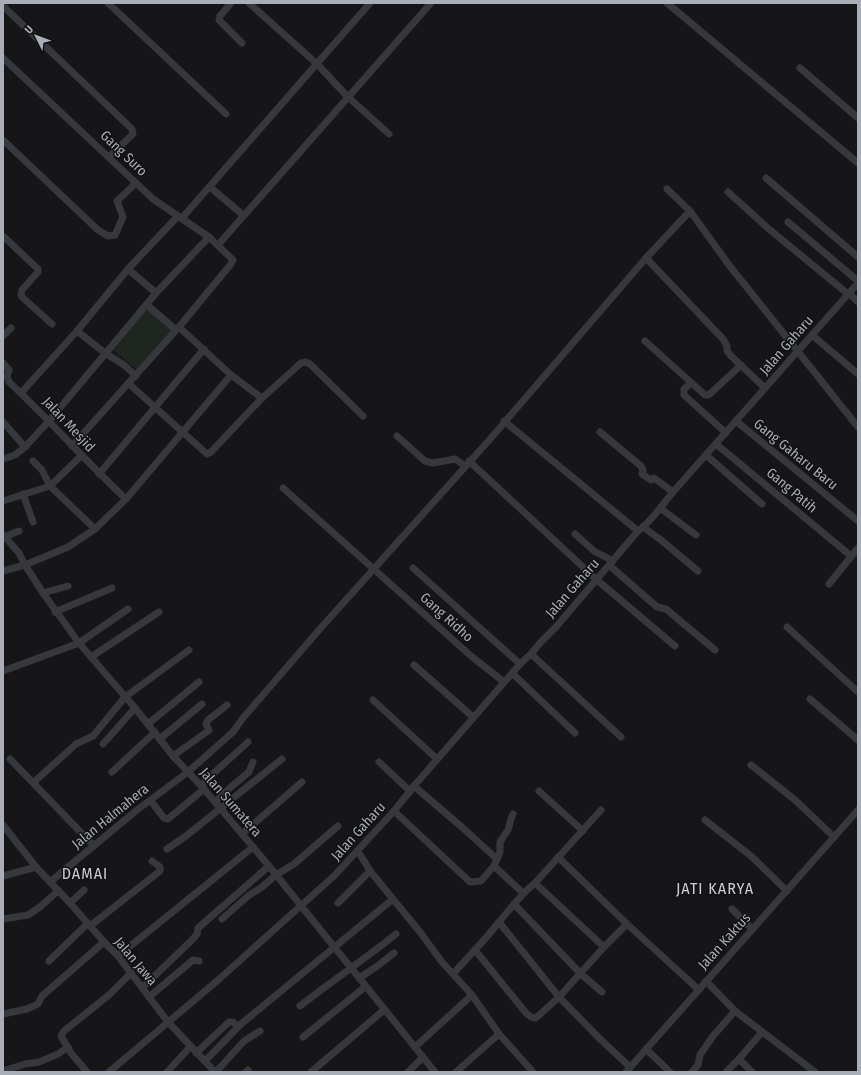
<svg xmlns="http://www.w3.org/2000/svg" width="861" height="1075" font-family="'Fira Sans Condensed',sans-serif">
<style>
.green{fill:#1e261f}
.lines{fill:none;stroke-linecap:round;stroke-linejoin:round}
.street{stroke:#37383d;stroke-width:7}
.labels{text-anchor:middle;stroke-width:3;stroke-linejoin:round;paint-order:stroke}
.street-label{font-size:14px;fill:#a8adb8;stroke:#111113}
.quarter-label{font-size:16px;letter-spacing:1px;fill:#c9ccd4;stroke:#111113}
</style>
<rect width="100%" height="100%" fill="#161618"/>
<path class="green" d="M 147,308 L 174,331 L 138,371 L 112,349 Z"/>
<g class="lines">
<g class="street">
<path d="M 108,3 L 226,114"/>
<path d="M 231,3 L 220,16 L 219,20 L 242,43"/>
<path d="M 249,3 L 317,64 L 348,97 L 389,134"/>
<path d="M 667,3 L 858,163"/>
<path d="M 3,6 L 132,129 L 133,134 L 109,157"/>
<path d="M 3,58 L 136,183 L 153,199 L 209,237 L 233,260 L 231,264 L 179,327 L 72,446"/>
<path d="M 800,68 L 858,118"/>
<path d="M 3,140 L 98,230 L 108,236 L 115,235 L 123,217 L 117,201 L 136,183"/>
<path d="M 766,178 L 858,257"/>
<path d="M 210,187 L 243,215"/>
<path d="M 667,189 L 690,211 L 729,265 L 858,427"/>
<path d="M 728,192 L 770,230 L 848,294"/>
<path d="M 182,218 L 370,3"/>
<path d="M 788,222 L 858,281"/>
<path d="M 3,236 L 38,269 L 38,272 L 22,290 L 21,294 L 22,297 L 52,324"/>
<path d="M 218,245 L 431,3"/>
<path d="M 646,258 L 723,339 L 727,346 L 727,351 L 731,356 L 765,388"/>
<path d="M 128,269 L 156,293"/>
<path d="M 849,293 L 858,302"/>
<path d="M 147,305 L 176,330"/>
<path d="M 179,327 L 231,375 L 262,398"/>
<path d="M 77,331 L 105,353 L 124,365 L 136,376"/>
<path d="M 812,335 L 858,374"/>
<path d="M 3,336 L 11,328"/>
<path d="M 645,341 L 705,395 L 708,395 L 711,393 L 741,365"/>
<path d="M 3,363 L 9,370 L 7,376 L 9,382 C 49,419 85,461 126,499"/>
<path d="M 128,383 L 207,454 L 211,452 L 260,400 L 301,363 L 306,362 L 310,364 L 363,416"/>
<path d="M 691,383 L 684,389 L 684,395 L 726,433"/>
<path d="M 21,393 L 77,331 L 128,269 L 178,216"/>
<path d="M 504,421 L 638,531"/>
<path d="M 736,421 L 858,521"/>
<path d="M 3,422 L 25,447 L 49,421 L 156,293 L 209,237"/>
<path d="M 600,432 L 641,466 L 643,470 L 642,474 L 651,480 L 654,478 L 673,492"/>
<path d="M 397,436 L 425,461 L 433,463 L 455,459 L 465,466"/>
<path d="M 716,444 L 851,556"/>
<path d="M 706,455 L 762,504"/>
<path d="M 3,459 L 15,455 L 25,447"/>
<path d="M 33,461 L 42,470 L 50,486 L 95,529"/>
<path d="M 469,461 L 597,580 L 675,646"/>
<path d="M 99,474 L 204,349"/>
<path d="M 283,488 L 471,656 L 504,682"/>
<path d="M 23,494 L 33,522"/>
<path d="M 3,501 L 50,486 L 81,456"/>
<path d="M 660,508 L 696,535"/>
<path d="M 643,527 L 661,540 L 698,571"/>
<path d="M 575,534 L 594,551 L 613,561"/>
<path d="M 3,535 L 19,553 L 25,565 L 43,593 L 79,643 L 135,708 L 173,756 L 204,789 L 269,866 L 435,1072"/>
<path d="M 4,537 L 19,531"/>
<path d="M 609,565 L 657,607 L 666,609 L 715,650"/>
<path d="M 413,568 L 520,664"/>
<path d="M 3,571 L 25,565 L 68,547 L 95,529 L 126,499 L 231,375"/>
<path d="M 829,584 L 858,548"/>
<path d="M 43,593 L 68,586"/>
<path d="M 55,612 L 112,588"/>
<path d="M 787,627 L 858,692"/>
<path d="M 531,654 L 621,737"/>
<path d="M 91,657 L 159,612"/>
<path d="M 414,665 L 473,717"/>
<path d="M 3,671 L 79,643 L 128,609"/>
<path d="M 513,674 L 575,733"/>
<path d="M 810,699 L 858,740"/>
<path d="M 373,700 L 437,759"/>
<path d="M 148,724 L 199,682"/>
<path d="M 161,738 L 202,704"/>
<path d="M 103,744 L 135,708"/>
<path d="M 173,756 L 208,731 L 209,730 L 206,724 L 208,720 L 227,705"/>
<path d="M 10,759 L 94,846"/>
<path d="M 379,762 L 410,791"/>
<path d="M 751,765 L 795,800 L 834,837"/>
<path d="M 112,772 L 155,732"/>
<path d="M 34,782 L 76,744 L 93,736 L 125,697 L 189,650"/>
<path d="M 414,786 L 464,829 L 497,859"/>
<path d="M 202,787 L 204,782 L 248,742"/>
<path d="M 539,791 L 583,831"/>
<path d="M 151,801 L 164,818 L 168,819 L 204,789"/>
<path d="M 215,802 L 232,786 L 249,772 L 253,762"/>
<path d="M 394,811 L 470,882 L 481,881 L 494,866"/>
<path d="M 513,814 L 511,819 L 508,830 L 500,842 L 500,852 L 494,866 L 523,893"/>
<path d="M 705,820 L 751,856 L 787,891"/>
<path d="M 3,825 L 36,867"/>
<path d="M 242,834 L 302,782"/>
<path d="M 167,849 L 186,836 L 282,759"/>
<path d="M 358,851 L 370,871 L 420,932 L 442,962 L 472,995 L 415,1047"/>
<path d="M 558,857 L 627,924 L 699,990"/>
<path d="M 3,876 L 36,867 L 70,903 L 104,942 L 118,956 L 168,1022 L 215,1072"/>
<path d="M 50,882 L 137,810 L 188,772 L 233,732 L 243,718 L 319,630 L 491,438 L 646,258 L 690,211"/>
<path d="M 535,883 L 604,947"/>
<path d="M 70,903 L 84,890"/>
<path d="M 338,903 L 370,871"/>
<path d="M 514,904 L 581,974 L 602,992"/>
<path d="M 732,909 L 752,929"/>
<path d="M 3,919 L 28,915 L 40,907 L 58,891"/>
<path d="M 222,919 L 248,896 L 262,887 L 276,875 L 294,864 L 338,826"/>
<path d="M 499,922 L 559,997 L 600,1039 L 630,1067"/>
<path d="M 90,926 L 160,871 L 160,867 L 152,861"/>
<path d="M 475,950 L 526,1013 L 531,1017 L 536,1018 L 559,997 L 604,947 L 627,924"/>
<path d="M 118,956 L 253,847"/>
<path d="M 49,961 L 87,924"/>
<path d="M 453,974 C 469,956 485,940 499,922 C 511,908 521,894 535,883 L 601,810"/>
<path d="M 359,978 L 376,967 L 394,953"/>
<path d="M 706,981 L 735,1011 L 815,1072"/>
<path d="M 142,988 L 193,939 L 197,934 L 198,928 L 269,866"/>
<path d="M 472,995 L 499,1034 L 533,1072"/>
<path d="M 149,997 L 193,960 L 199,961"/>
<path d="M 300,1006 C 332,981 365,959 396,934"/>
<path d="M 3,1014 L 27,1009 L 38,1004 L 42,996 L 104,942"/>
<path d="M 303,1037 L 365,987"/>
<path d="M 646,1049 L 670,1072"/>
<path d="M 196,1053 L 229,1022 L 233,1022 L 238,1027"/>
<path d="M 739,1059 L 752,1072"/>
<path d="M 205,1061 L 241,1024 L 393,899"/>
<path d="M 3,1071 L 25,1064 L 39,1062 L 58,1054 L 68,1047"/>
<path d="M 87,1072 L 71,1053 L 61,1036 L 64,1031 L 109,995 L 131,973"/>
<path d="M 109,1072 L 217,981 L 334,876 L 394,811 L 414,786 L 520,664 L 531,654 L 540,643 L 556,627 L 638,531 C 652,521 662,505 673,492 L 858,283"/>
<path d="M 167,1072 L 191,1046"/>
<path d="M 216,1072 L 244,1041 L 260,1031"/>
<path d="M 246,1072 L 248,1070"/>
<path d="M 311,1072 L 384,1010"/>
<path d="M 408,1072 L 422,1058"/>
<path d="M 456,1072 L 499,1034"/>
<path d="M 626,1072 L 858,810"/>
<path d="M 692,1072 L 698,1065 L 700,1055 L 713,1036 L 735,1011"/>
<path d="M 726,1072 L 739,1059 L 762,1032"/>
</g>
</g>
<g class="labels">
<g class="street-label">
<text transform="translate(124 153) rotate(44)" y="5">Gang Suro</text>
<text transform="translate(786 345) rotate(-49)" y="5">Jalan Gaharu</text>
<text transform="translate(69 424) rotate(47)" y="5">Jalan Mesjid</text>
<text transform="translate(796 454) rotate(39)" y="5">Gang Gaharu Baru</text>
<text transform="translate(792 490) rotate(40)" y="5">Gang Patih</text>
<text transform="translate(572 588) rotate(-49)" y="5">Jalan Gaharu</text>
<text transform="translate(447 617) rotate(42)" y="5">Gang Ridho</text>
<text transform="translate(231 802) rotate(49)" y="5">Jalan Sumatera</text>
<text transform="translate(110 816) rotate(-39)" y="5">Jalan Halmahera</text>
<text transform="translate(358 831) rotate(-48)" y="5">Jalan Gaharu</text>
<text transform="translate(724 941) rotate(-48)" y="5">Jalan Kaktus</text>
<text transform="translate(136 961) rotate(50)" y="5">Jalan Jawa</text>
</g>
<g class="quarter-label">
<text x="85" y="879">DAMAI</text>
<text x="715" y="894">JATI KARYA</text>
</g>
</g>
<rect width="861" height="1075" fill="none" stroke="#a8adb8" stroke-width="8"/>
<g transform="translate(36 36) rotate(312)" stroke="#111113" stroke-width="3" paint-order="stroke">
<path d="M0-3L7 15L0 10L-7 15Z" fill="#a8adb8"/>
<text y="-6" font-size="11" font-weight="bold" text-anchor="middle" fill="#a8adb8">U</text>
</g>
</svg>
